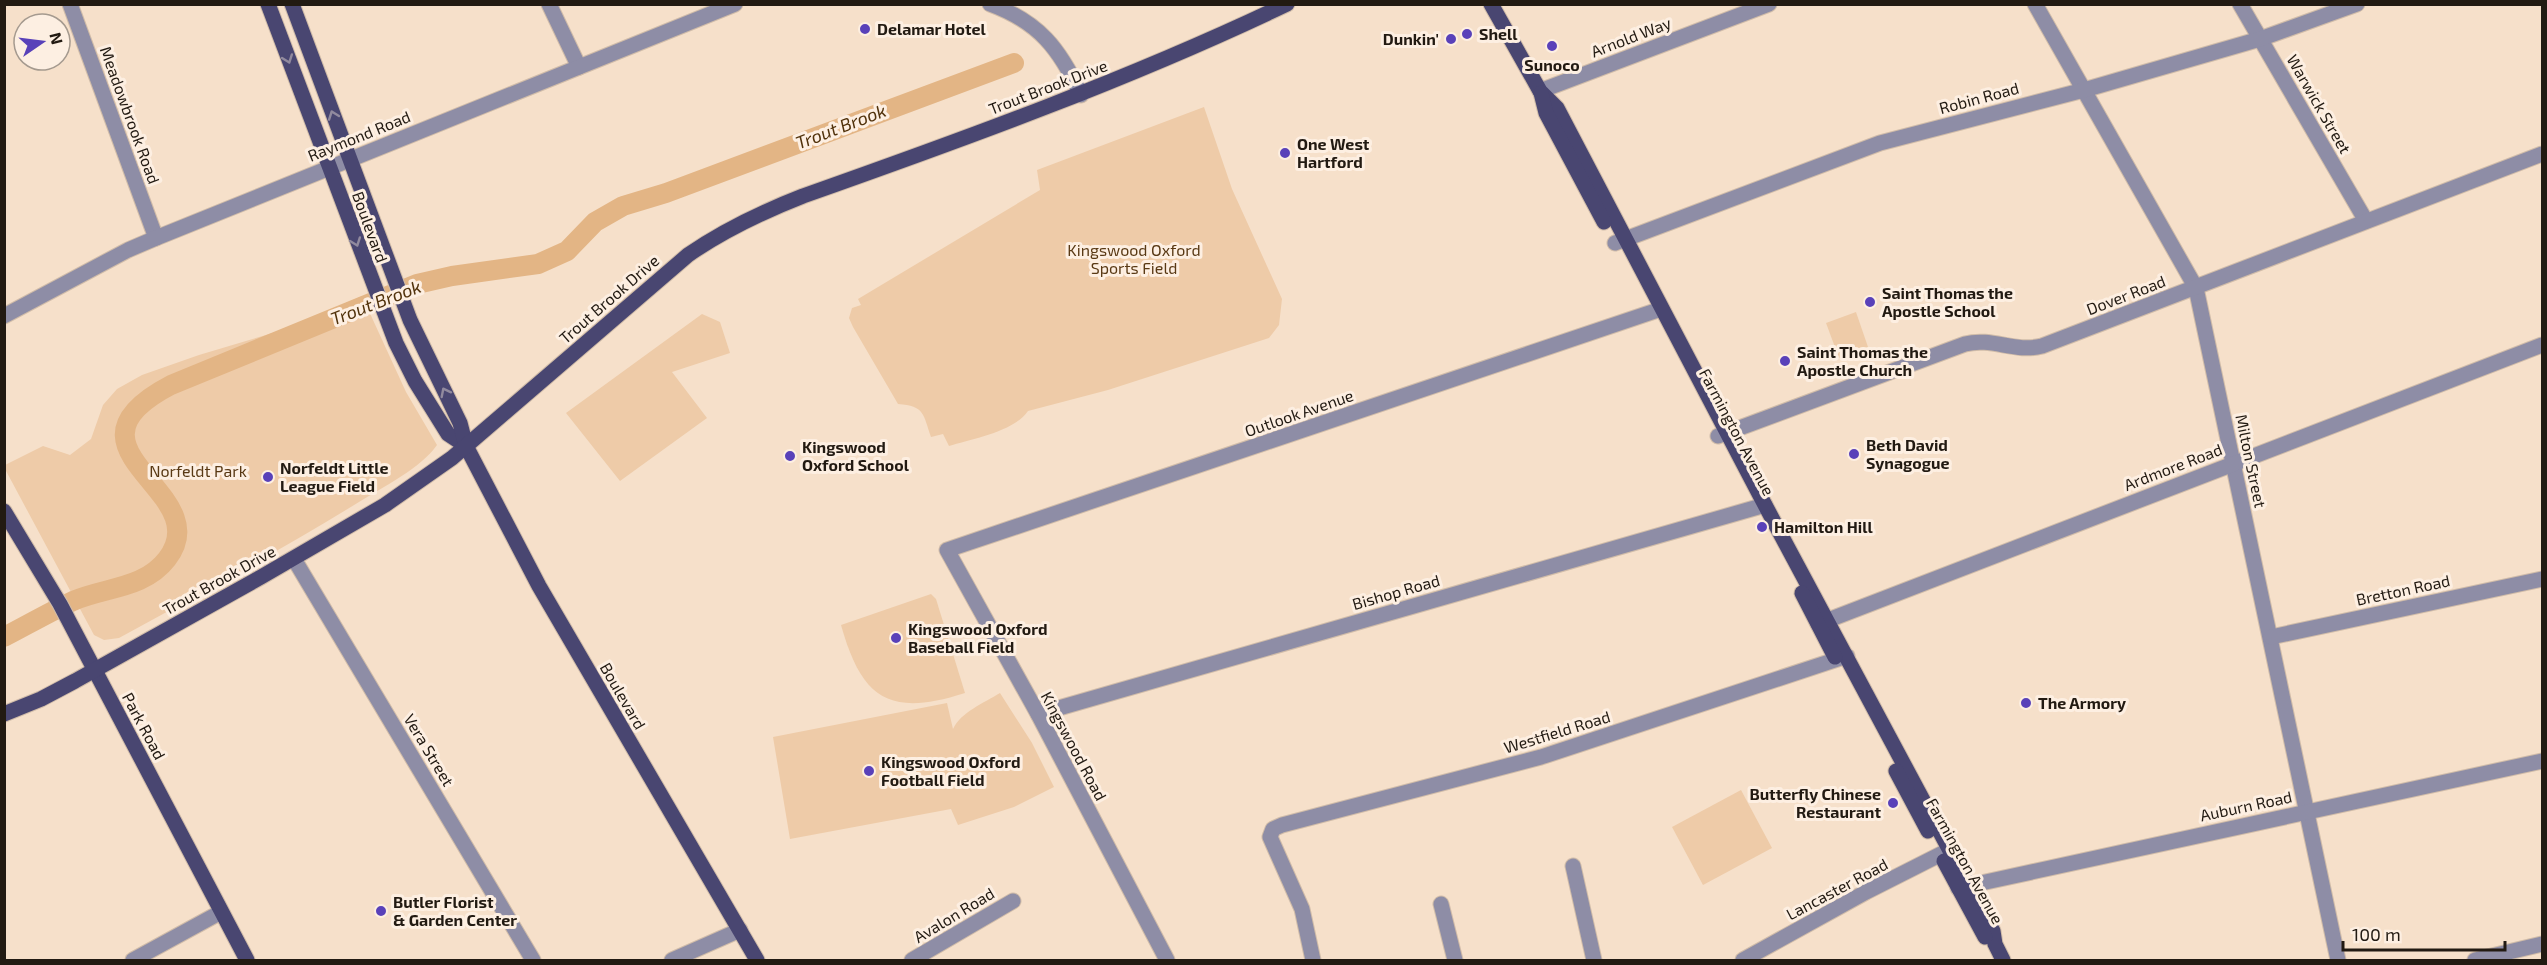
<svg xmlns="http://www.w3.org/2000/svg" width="2547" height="965" font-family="'Exo 2',sans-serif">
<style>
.green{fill:#eecba8}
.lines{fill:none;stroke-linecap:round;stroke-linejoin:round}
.river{stroke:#e3b585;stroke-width:20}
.minor-casing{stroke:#d0bca9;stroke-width:17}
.major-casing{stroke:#d0bca9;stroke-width:17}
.minor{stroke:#8e8da6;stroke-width:15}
.major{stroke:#494671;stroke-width:15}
.oneway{stroke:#918a9e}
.poi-dot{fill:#5941b9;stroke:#fdefe2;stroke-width:2}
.labels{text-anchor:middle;stroke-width:6;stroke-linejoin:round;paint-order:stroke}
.poi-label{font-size:16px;font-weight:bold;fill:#221a12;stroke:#fdefe2;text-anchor:start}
.street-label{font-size:16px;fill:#221a12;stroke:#fdefe2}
.park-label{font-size:16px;fill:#593914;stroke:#fdefe2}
.water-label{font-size:18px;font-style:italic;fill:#51320b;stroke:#fdefe2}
</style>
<rect width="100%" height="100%" fill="#f6e0ca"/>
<g class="green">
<path d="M 1204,107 L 1232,189 L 1282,299 L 1279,325 L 1269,338 L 1108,390 L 1028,411 C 1015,431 972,439 949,446 L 943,434 L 931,437 C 923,414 925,406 898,404 L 853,327 L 849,318 L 852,308 L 861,305 L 858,299 L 1040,190 L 1037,170 Z"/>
<path d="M 362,296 L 406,392 L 437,445 C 421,468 383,487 359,502 C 281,550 200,594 119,638 L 104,640 L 94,635 L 5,469 L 5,465 L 43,446 L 70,455 L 91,439 L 103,405 L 117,389 L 142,375 L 199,355 L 286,329 Z"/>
<path d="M 1856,312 L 1868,347 L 1839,358 L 1826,323 Z"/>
<path d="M 702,314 L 720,322 L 730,353 L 672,372 L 707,418 L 620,481 L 566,413 Z"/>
<path d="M 931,594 L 936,599 L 965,693 C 890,717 862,700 841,625 Z"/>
<path d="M 1000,693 L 1032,743 L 1054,787 L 1014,807 L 958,825 L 951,809 L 790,839 L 773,737 L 947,703 L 953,729 C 961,712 984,703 1000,693 Z"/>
<path d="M 1741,790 L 1772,848 L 1703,885 L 1672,827 Z"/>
</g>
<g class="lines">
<path class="river" d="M 4,637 C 27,625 50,612 73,601 C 105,587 144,589 167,559 C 220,491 46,450 171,385 L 417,284 L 452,276 L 538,264 L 567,251 L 595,222 L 623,206 L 666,193 L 1014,63"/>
<g class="minor-casing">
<g id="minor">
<path d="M 70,4 L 156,238"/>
<path d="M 549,4 L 579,67"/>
<path d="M 990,4 C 1039,22 1060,49 1081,95"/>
<path d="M 2035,4 L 2196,288 L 2338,960"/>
<path d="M 2240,4 L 2366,221"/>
<path d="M 1540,91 L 1769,4"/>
<path d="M 1615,243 L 1880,143 L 2084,90 L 2260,39 L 2357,4"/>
<path d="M 4,316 L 128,250 L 156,238 L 735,4"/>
<path d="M 1718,436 L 1965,344 C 1992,337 2015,353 2042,346 L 2542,154"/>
<path d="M 294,559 L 533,960"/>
<path d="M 1818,624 L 2542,345"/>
<path d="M 2271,637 L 2542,579"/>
<path d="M 1038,714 L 1765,505"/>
<path d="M 1573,866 L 1594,960"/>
<path d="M 1958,888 L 2542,761"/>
<path d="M 1441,904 L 1455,960"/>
<path d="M 133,960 L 221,912"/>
<path d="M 672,960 L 740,930"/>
<path d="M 912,960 L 1013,901"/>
<path d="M 1167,960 L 1038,714 L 947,550 L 1661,309"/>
<path d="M 1313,960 L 1302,909 L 1270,837 L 1273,829 L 1282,825 L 1541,757 L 1847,656"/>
<path d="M 1743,960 L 1866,892 L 1949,850"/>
<path d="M 2475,960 L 2542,944"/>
</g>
</g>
<g class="major-casing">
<g id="major">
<path d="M 268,4 L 396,343 L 415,381 L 448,434 L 466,446"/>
<path d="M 292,4 L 410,320 L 460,423 L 466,446 L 539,586 L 757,960"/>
<path d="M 1491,4 L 1540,91 L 1557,108 L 1765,505 L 1993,931 L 1995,944 L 2003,960"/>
<path d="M 1541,93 L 1546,113 L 1604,222"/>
<path d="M 4,511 L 60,604 L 247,960"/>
<path d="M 1802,593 L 1835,657"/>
<path d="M 4,714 L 41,699 L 75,681 L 261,577 L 385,505 L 452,458 L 688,255 C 724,230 762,212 803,196 C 967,138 1130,79 1287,4"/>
<path d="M 1896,771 L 1928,831"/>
<path d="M 1944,861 L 1985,937"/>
</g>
</g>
<use href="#minor" class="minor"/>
<use href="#major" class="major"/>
</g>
<defs><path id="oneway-chevron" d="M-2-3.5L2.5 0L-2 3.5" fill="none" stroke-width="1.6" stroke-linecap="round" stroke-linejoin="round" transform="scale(1.5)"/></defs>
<g class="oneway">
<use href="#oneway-chevron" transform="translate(288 59) rotate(70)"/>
<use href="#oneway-chevron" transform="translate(333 115) rotate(-110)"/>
<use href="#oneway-chevron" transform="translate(356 242) rotate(70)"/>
<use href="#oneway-chevron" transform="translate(445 392) rotate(-117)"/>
</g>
<g class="poi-dot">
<circle cx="865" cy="29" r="6"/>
<circle cx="1467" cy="34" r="6"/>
<circle cx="1451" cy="39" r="6"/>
<circle cx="1552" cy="46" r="6"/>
<circle cx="1285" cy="153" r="6"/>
<circle cx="1870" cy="302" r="6"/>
<circle cx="1785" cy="361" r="6"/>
<circle cx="1854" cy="454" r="6"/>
<circle cx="790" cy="456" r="6"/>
<circle cx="268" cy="477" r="6"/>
<circle cx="1762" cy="527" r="6"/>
<circle cx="896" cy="638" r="6"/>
<circle cx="2026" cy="703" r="6"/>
<circle cx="869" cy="771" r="6"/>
<circle cx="1893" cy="803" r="6"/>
<circle cx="381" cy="911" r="6"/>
</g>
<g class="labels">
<g class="poi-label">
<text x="877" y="35">Delamar Hotel</text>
<text x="1479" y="40">Shell</text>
<text x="1439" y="45" text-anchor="end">Dunkin'</text>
<text x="1552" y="71" text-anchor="middle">Sunoco</text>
<text x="1297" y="150">One West<tspan x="1297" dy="18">Hartford</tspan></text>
<text x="1882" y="299">Saint Thomas the<tspan x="1882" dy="18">Apostle School</tspan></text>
<text x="1797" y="358">Saint Thomas the<tspan x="1797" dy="18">Apostle Church</tspan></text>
<text x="1866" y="451">Beth David<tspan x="1866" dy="18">Synagogue</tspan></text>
<text x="802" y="453">Kingswood<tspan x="802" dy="18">Oxford School</tspan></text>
<text x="280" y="474">Norfeldt Little<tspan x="280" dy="18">League Field</tspan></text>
<text x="1774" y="533">Hamilton Hill</text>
<text x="908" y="635">Kingswood Oxford<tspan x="908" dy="18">Baseball Field</tspan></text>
<text x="2038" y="709">The Armory</text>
<text x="881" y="768">Kingswood Oxford<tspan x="881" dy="18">Football Field</tspan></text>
<text x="1881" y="800" text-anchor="end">Butterfly Chinese<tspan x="1881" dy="18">Restaurant</tspan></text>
<text x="393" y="908">Butler Florist<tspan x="393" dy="18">&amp; Garden Center</tspan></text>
</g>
<g class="street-label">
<text transform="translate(1631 37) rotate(-21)" y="6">Arnold Way</text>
<text transform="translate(1048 87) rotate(-21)" y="6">Trout Brook Drive</text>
<text transform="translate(1979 98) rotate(-15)" y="6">Robin Road</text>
<text transform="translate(2319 104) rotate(60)" y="6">Warwick Street</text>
<text transform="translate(130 115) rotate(70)" y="6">Meadowbrook Road</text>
<text transform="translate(359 136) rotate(-22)" y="6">Raymond Road</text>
<text transform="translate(370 227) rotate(70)" y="6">Boulevard</text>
<text transform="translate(2126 295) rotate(-21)" y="6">Dover Road</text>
<text transform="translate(609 299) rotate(-41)" y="6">Trout Brook Drive</text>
<text transform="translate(1299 413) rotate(-19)" y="6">Outlook Avenue</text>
<text transform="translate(1737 432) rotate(62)" y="6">Farmington Avenue</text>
<text transform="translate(2251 461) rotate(78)" y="6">Milton Street</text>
<text transform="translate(2173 467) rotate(-21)" y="6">Ardmore Road</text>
<text transform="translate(219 580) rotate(-29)" y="6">Trout Brook Drive</text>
<text transform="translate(2403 590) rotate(-12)" y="6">Bretton Road</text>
<text transform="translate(1396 592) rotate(-16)" y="6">Bishop Road</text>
<text transform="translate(623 696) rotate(60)" y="6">Boulevard</text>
<text transform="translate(144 726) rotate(62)" y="6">Park Road</text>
<text transform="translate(1557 732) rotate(-17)" y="6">Westfield Road</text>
<text transform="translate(1074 746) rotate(62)" y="6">Kingswood Road</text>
<text transform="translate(429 750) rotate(59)" y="6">Vera Street</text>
<text transform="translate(2246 806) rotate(-12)" y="6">Auburn Road</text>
<text transform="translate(1965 861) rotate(61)" y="6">Farmington Avenue</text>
<text transform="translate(1837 889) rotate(-28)" y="6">Lancaster Road</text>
<text transform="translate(954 915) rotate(-31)" y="6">Avalon Road</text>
</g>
<g class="park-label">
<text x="1134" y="256">Kingswood Oxford<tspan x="1134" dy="18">Sports Field</tspan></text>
<text x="198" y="477">Norfeldt Park</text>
</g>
<g class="water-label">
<text transform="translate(841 127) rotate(-21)" y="6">Trout Brook</text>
<text transform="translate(376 303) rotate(-21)" y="6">Trout Brook</text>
</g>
</g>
<rect width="2547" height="965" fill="none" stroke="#221a12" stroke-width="12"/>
<g transform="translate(42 42) rotate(76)"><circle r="28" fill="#fdefe2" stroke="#a59a8f" stroke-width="1.5"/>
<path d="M0-4.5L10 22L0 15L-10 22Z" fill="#5941b9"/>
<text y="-9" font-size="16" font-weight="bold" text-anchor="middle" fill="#221a12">N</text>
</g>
<path d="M2343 941v9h162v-9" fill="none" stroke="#221a12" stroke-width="3"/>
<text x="2352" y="941" font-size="18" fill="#221a12" stroke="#fdefe2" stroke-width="4.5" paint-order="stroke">100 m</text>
</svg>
